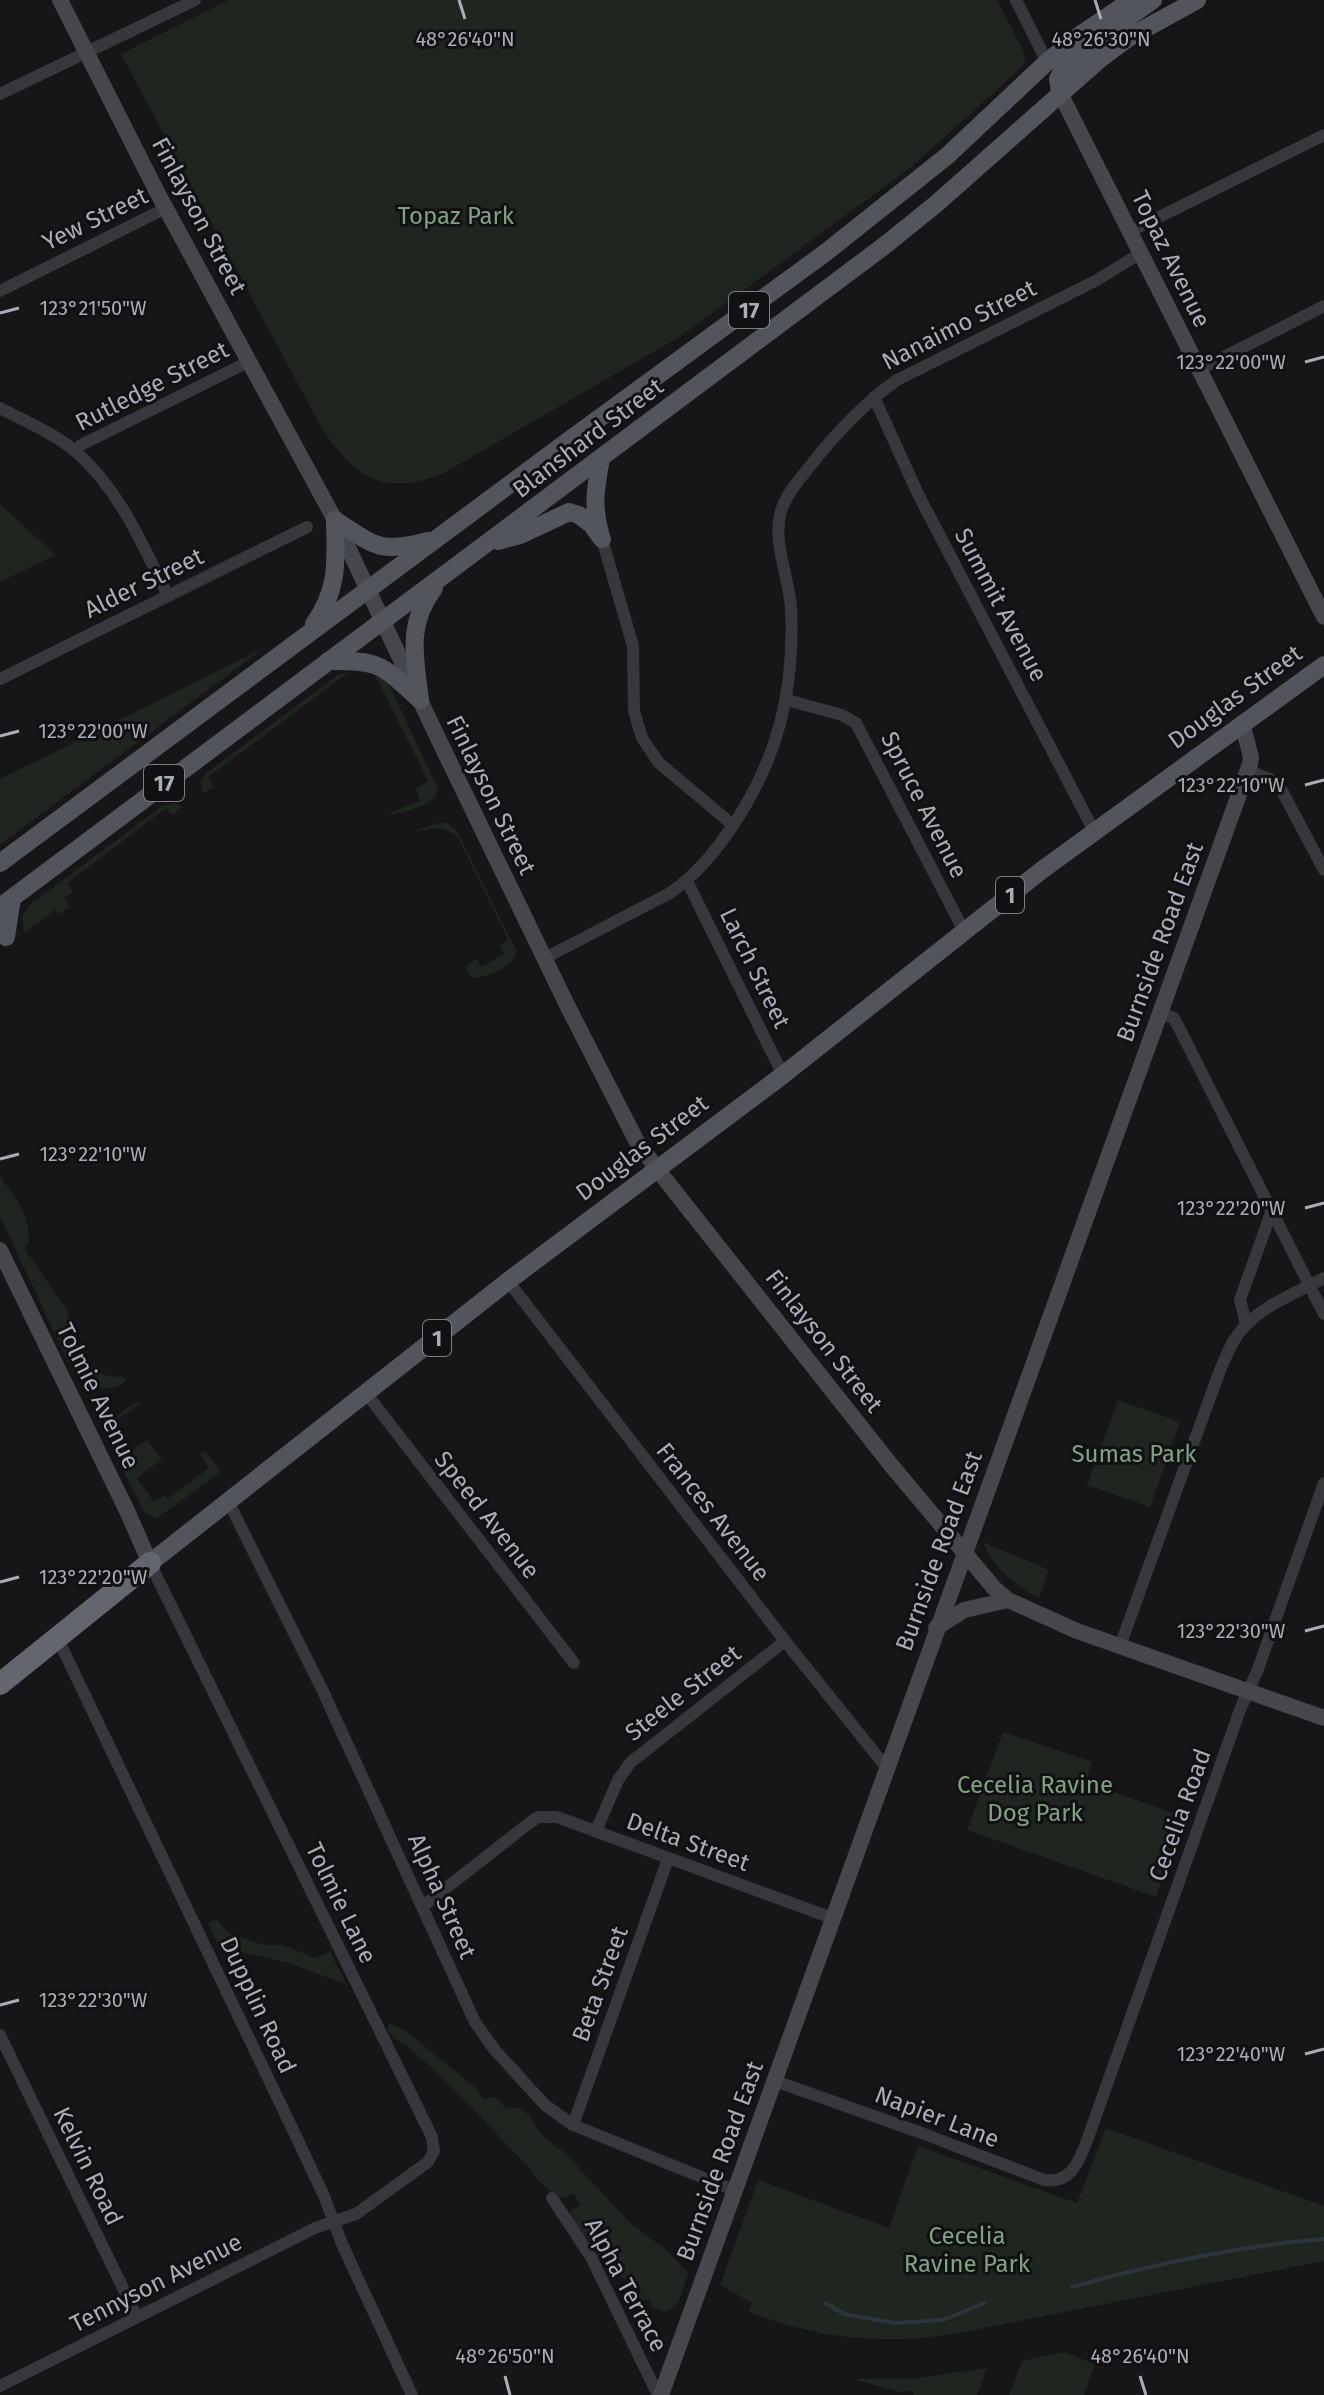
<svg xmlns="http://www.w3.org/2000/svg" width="1324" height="2395" font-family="'Fira Sans',sans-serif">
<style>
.green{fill:#1e261f}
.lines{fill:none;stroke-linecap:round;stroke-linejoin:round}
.stream{stroke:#2c353c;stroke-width:4}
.street{stroke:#37383d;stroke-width:12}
.secondary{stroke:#45474d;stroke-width:16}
.primary{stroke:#53555c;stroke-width:18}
.highway{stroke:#63666e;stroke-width:22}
.ticks{fill:none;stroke:#a8adb8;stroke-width:3}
.labels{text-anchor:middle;stroke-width:6;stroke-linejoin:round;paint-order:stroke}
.shield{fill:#111113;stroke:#7b7e86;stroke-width:2}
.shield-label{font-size:22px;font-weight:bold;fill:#a8adb8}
.street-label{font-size:24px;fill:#a8adb8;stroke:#111113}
.park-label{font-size:24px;fill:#7fa381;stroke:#111113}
.ticks-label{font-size:20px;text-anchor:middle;fill:#a8adb8;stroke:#111113;stroke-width:6;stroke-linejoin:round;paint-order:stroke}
</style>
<rect width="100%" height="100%" fill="#161618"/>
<g class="green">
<path d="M 228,0 L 997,0 L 1024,52 L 1026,60 L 1021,68 L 909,169 L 681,336 L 444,473 C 382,498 353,477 320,425 L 121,54 Z"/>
<path d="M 0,504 L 55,555 L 0,582 Z"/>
<path d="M 264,648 L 0,845 L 0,779 Z"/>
<path d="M 349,672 L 208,777 L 214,787 L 205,793 L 202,791 L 201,781 L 205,774 L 338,675 Z"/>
<path d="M 375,675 L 381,675 L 388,683 L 438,789 C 434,807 408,810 391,815 L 391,812 L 420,801 L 416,789 L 428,781 Z"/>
<path d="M 174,803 L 183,807 L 172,815 L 166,808 L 67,883 L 73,892 L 64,898 L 70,907 L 59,914 L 55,910 L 24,933 L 22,917 L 30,905 L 162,806 Z"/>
<path d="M 441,822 L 449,824 L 457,831 L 517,952 C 513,965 486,980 472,977 L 465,967 L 476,959 L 482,967 L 504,954 L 499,945 L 507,942 L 507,937 L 458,838 C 441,821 420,831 400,836 Z"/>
<path d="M 0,1176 C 17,1201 29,1211 29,1243 L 24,1248 L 67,1310 L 77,1346 L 86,1364 L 104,1375 L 126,1378 L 125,1382 C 101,1398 84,1383 69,1364 L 0,1216 Z"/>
<path d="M 1118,1400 L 1180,1422 L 1150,1507 L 1087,1485 Z"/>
<path d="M 143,1401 L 111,1425 L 131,1451 L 147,1440 L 162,1459 L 137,1478 L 154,1502 L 164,1495 L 167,1499 L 209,1468 L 200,1454 L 205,1451 L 221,1472 L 156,1519 L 144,1511 L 109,1443 C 106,1420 123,1408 143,1401 Z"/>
<path d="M 983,1542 L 1049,1570 L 1039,1598 C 1016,1585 992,1568 983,1542 Z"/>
<path d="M 1003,1732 L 1092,1762 L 1086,1782 L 1184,1817 L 1156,1897 L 967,1830 Z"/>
<path d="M 216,1918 L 229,1934 L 265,1945 L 283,1945 L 315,1958 L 330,1952 L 347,1985 L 290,1963 L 220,1948 L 208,1924 Z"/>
<path d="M 389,2023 L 407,2032 L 476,2088 L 483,2099 L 496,2097 L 506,2109 L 519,2108 L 529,2115 L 540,2133 L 566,2154 L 629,2222 L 668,2251 L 688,2273 L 679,2302 L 666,2312 L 651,2307 L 651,2299 L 641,2301 L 634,2296 L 642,2291 C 634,2281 628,2281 619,2275 C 610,2267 610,2261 598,2258 L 594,2247 L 569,2217 L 570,2210 L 581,2206 L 573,2193 L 564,2198 L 556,2197 C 546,2186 536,2181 529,2168 L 460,2095 L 411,2049 L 397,2040 L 387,2030 Z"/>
<path d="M 1106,2128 L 1324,2206 L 1324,2261 L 953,2334 C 880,2345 818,2339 749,2312 L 752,2303 L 720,2285 L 758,2180 L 889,2228 L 918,2146 L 1077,2203 Z"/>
<path d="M 1064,2352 L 1095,2364 L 1084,2395 L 1009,2395 L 1022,2361 Z"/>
<path d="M 987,2368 L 977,2395 L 913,2395 L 914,2391 L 899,2392 L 854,2379 L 911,2379 Z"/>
</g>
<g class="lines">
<g class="stream">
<path d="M 1072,2287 C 1154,2264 1239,2246 1324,2239"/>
<path d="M 826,2303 L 844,2314 L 895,2323 L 943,2320 L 985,2303"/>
</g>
<g class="street">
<path d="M 1016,0 L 1047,62"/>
<path d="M 0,94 L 195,0"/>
<path d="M 1131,231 L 1324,135"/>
<path d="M 0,291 L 166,208"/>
<path d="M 1198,370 L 1324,306"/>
<path d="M 874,397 L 918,494 L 1094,831"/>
<path d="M 0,408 C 24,421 54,433 75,451 C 120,490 142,544 168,596"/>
<path d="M 75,451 L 81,445 L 250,361"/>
<path d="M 602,539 L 633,646 L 634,711 L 642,738 L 659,763 L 733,825"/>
<path d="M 0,679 L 307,527"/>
<path d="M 787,700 L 842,715 L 856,723 L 964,931"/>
<path d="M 1247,770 L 1275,781 L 1281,789 L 1324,870"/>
<path d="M 687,881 L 783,1075"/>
<path d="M 545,958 L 670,893 C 696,875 714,853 732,827 C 778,759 795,690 791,608 C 789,577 772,542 781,511 C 786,494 800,479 811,465 C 836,433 863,404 897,380 L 1097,280 L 1141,253"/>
<path d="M 1160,1013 L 1174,1018 L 1324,1314"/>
<path d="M 508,1281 L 785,1641 L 886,1767"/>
<path d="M 1246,1324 L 1240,1300 L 1272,1210"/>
<path d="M 366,1393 L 574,1663"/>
<path d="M 228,1501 L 321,1687 L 475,2022 L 494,2049 L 545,2105 L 573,2125 L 736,2191"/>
<path d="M 57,1637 L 302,2149 L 324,2196 L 342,2244 L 412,2395"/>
<path d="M 1120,1646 L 1220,1370 C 1224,1361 1228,1351 1233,1342 C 1252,1309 1292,1295 1324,1278"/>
<path d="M 596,1831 L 618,1780 L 631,1762 L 785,1641"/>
<path d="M 423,1906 L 528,1824 L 538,1817 L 557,1817 L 832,1918"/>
<path d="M 0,2035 L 137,2317"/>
<path d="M 775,2081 L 919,2132 L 1044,2180 C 1073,2184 1081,2157 1089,2135 L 1240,1710 L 1258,1669 L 1324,1483"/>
<path d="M 573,2125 L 668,1859"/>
<path d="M 552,2198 L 591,2257 L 658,2395"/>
<path d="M 0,2386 L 315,2228 L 356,2214 L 428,2162 L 434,2151 L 432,2137 L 150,1563"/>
</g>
<g class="secondary">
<path d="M 60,0 L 157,192 L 335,520 L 436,734 L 567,1005 L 636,1140 L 657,1169 L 891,1465 L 994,1588 L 1008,1600 L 1077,1631 L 1324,1718"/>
<path d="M 1060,93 L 1324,617"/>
<path d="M 0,1250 L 128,1513 L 150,1563"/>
<path d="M 936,1628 L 964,1610 L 1008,1600"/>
<path d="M 661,2395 L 1250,764 L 1251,757 L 1242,723"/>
</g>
<g class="primary">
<path d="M 1060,93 L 1058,79 L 1062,71 L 1101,37 L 1153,0"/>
<path d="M 335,520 C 375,546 379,554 428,541"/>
<path d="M 600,533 C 592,504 596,487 601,458"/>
<path d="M 498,541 L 520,535 L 569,512 L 579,515 L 591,524 L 602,539"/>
<path d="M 314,624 C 339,589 336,561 335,520"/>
<path d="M 328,661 C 381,660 382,665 420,700"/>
<path d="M 420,700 C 415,658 406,625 434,588"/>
<path d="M 0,863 L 560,447 L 825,253 L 947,156 L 1047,62 L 1080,35 L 1132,0"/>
<path d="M 0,907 L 884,246 L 936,204 L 1100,59 L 1128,38 L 1197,0"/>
<path d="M 6,937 L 12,898"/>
<path d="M 150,1563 L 508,1281 L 783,1075 L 1042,870 L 1324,665"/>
</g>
<path class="highway" d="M 0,1684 L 150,1563"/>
</g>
<path class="ticks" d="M 459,0 L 465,19M 1095,0 L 1101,19M 0,313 L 19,308M 1305,362 L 1324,357M 0,736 L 19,731M 1305,785 L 1324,780M 0,1159 L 19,1154M 1305,1208 L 1324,1203M 0,1582 L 19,1577M 1305,1631 L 1324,1626M 0,2005 L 19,2000M 1305,2054 L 1324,2049M 505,2376 L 510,2395M 1140,2376 L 1146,2395"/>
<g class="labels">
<g class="shield">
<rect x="729" y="292" width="40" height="36" rx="6"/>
<rect x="144" y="765" width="40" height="36" rx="6"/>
<rect x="996" y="877" width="28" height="36" rx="6"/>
<rect x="423" y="1320" width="28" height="36" rx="6"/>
</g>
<g class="shield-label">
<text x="749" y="318">17</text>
<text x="164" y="791">17</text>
<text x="1010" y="903">1</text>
<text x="437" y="1346">1</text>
</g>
<g class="street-label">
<text transform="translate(199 216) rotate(62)" y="8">Finlayson Street</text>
<text transform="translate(95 219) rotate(-26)" y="8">Yew Street</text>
<text transform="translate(1171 259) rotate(64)" y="8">Topaz Avenue</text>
<text transform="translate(959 325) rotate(-27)" y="8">Nanaimo Street</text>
<text transform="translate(152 386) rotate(-27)" y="8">Rutledge Street</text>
<text transform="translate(588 438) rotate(-37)" y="8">Blanshard Street</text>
<text transform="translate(144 583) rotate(-26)" y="8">Alder Street</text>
<text transform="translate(1001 605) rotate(62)" y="8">Summit Avenue</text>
<text transform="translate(1235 697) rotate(-36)" y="8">Douglas Street</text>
<text transform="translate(491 795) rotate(64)" y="8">Finlayson Street</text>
<text transform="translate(924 805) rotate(63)" y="8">Spruce Avenue</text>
<text transform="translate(1160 942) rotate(-70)" y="8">Burnside Road East</text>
<text transform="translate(755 968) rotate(64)" y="8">Larch Street</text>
<text transform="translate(642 1148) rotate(-37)" y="8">Douglas Street</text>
<text transform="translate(824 1341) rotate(52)" y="8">Finlayson Street</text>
<text transform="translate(98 1396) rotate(64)" y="8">Tolmie Avenue</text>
<text transform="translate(713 1512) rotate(52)" y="8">Frances Avenue</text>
<text transform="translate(487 1515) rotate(52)" y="8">Speed Avenue</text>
<text transform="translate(939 1551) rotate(-70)" y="8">Burnside Road East</text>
<text transform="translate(683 1693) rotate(-38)" y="8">Steele Street</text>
<text transform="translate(1180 1815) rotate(-70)" y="8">Cecelia Road</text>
<text transform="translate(688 1842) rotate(20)" y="8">Delta Street</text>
<text transform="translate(442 1896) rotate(66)" y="8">Alpha Street</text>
<text transform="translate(341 1903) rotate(64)" y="8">Tolmie Lane</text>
<text transform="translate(600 1984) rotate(-70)" y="8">Beta Street</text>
<text transform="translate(258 2005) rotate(65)" y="8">Dupplin Road</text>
<text transform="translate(937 2117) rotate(21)" y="8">Napier Lane</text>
<text transform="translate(720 2161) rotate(-70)" y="8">Burnside Road East</text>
<text transform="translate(88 2166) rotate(64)" y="8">Kelvin Road</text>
<text transform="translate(156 2283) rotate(-27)" y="8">Tennyson Avenue</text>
<text transform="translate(626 2285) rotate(62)" y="8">Alpha Terrace</text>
</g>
<g class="park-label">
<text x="456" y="224">Topaz Park</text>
<text x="1134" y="1462">Sumas Park</text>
<text x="1035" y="1793">Cecelia Ravine<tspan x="1035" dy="28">Dog Park</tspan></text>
<text x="967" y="2244">Cecelia<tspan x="967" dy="28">Ravine Park</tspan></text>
</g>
</g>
<g class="ticks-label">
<text x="465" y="46">48°26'40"N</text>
<text x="1101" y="46">48°26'30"N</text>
<text x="93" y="315">123°21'50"W</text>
<text x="1231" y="369">123°22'00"W</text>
<text x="93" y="738">123°22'00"W</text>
<text x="1231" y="792">123°22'10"W</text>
<text x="93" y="1161">123°22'10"W</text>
<text x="1231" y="1215">123°22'20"W</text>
<text x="93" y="1584">123°22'20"W</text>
<text x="1231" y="1638">123°22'30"W</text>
<text x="93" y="2007">123°22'30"W</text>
<text x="1231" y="2061">123°22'40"W</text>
<text x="505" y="2363">48°26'50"N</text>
<text x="1140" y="2363">48°26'40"N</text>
</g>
</svg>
